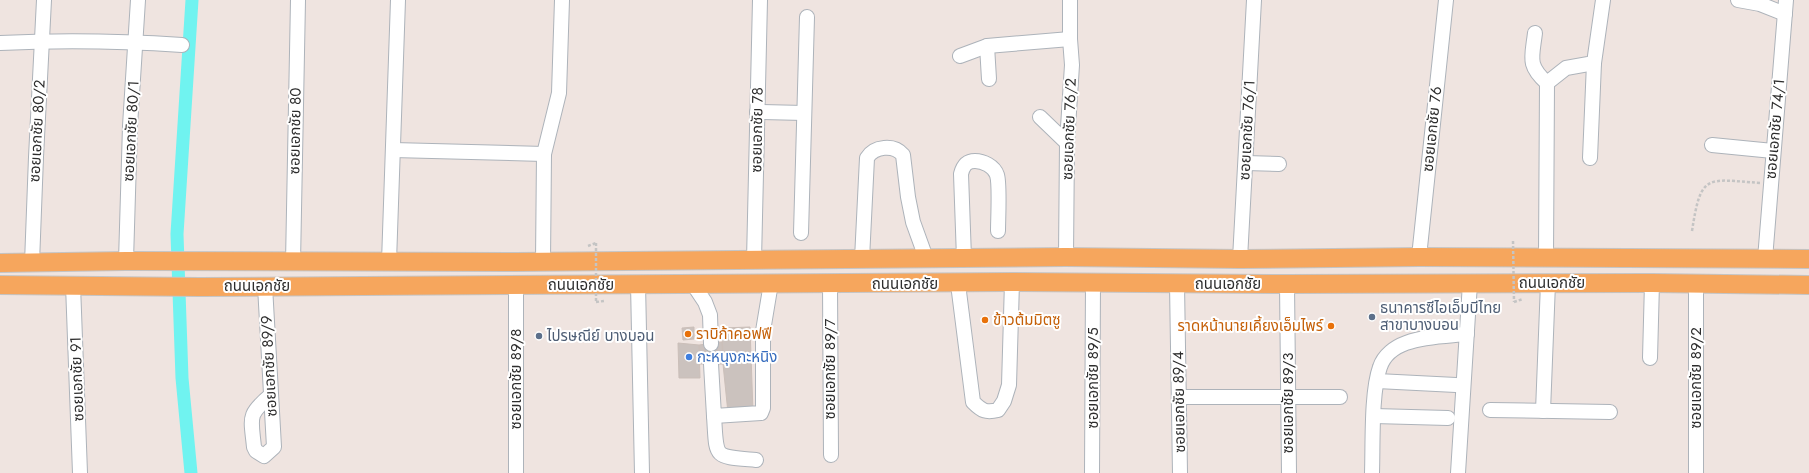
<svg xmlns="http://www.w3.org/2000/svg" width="1809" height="473" font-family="Jost,'Noto Sans Thai',sans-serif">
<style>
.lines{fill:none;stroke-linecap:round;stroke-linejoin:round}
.canal{stroke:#70f3f0;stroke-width:13}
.building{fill:#cbc2be;stroke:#cbbfb9}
.minor-tunnel{stroke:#c8bfbc;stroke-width:14;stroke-dasharray:14 7;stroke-linecap:butt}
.minor-casing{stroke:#adb3ba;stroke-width:16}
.major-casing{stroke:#c4c4c4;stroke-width:20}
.path{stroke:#c4c4c4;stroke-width:2.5;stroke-dasharray:3 2;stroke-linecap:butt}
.minor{stroke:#fff;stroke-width:14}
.major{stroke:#f6a65d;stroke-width:18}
.path-bridge{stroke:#c4c4c4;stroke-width:2.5;stroke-dasharray:3 2;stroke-linecap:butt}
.service-dot{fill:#5c6f8a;stroke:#fff;stroke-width:1.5}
.food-dot{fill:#e8710a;stroke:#fff;stroke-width:1.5}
.shop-dot{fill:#3f7fe0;stroke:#fff;stroke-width:1.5}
.labels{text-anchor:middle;stroke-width:4;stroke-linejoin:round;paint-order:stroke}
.street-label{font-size:15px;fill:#2d2d2d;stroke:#fff}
.service-label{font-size:15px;fill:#4e5e75;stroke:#fff;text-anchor:start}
.food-label{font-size:15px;fill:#c56008;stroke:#fff;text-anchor:start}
.shop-label{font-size:15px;fill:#366cbe;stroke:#fff;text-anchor:start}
</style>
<rect width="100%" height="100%" fill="#efe4e0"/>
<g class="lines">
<path class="canal" d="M 191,473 L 182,378 L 177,234 L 192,0"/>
</g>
<g class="building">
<path d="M 694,327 L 694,339 L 683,340 L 682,328 Z"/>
<path d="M 750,327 L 753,412 L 728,413 L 723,364 L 722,328 Z"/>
<path d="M 722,342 L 723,364 L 700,364 L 699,345 Z"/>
<path d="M 678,343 L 699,345 L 700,378 L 679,378 Z"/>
</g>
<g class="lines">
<path class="minor-tunnel" d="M 711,344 L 711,364"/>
<g class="minor-casing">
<g id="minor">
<path d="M 1738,0 L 1760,4 L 1785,14"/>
<path d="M 1535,33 C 1532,58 1527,65 1547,83"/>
<path d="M 0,43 C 61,40 122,41 182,45"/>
<path d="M 987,46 L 989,79"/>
<path d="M 960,56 L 987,46 L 1070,39"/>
<path d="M 757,112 L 804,113"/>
<path d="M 1040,117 L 1067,143"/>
<path d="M 1712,145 L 1773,151"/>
<path d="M 393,150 L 544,154"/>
<path d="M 1590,158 L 1594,63"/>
<path d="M 1246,163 L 1279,164"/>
<path d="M 801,233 L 807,17"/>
<path d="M 1066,257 L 1067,143 L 1072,65 L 1070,39 L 1070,0"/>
<path d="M 1419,257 L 1446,0"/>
<path d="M 964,258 L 961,174 C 963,166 966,161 975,161 C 983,161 994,166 997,175 C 1000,184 998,219 998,231"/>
<path d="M 1546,258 L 1547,83 L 1566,68 L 1594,63 L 1603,0"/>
<path d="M 862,259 L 867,158 C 874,146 894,144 903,155 L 908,197 L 913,222 L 926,258"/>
<path d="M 1240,259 L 1254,0"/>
<path d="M 1765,259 L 1786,0"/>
<path d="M 754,260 L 760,0"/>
<path d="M 126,261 L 130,126 L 138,0"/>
<path d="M 389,262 L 398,0"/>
<path d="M 543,262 L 544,154 L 559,93 L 562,0"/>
<path d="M 32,263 L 36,157 L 44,0"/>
<path d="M 293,263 L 298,0"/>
<path d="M 1696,283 L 1696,473"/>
<path d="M 638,284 L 642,473"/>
<path d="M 693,284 L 705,302 L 710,315 L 711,344"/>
<path d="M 830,284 L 831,455"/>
<path d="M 958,284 L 973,402 C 982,411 986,413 998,410 L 1004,401 L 1009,385 L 1012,282"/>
<path d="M 1177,284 L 1180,473"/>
<path d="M 1287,284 L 1289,473"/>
<path d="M 73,285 L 80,473"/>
<path d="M 516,285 L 516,473"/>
<path d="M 265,286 L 274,447 L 264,456 L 256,451 L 254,447 C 251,417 247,415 271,395"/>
<path d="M 1650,358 L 1652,283"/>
<path d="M 711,364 L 714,416 L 761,413 L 763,408 L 763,331 L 771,283"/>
<path d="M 1377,381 L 1456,385"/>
<path d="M 1179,397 L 1340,397"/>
<path d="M 1490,410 L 1610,412"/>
<path d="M 1543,411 L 1548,283"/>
<path d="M 714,416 C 717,459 712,456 756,460"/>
<path d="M 1374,416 L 1448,418"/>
<path d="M 1092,473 L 1093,283"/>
<path d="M 1372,473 C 1373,444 1371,392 1380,367 C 1384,355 1395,347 1406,343 C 1425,336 1447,336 1467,334"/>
<path d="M 1458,473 L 1470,283"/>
</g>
</g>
<g class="major-casing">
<g id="major">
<path d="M 0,263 L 126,261 L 516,262 L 1066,257 L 1240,259 L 1419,257 L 1809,259"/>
<path d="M 0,285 L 200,287 L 1012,282 L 1287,284 L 1652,283 L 1809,285"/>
</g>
</g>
<g class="path">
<path d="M 1692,231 C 1701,173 1706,179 1760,183"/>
<path d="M 588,246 L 596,243"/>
<path d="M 596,302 L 604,301"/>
<path d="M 1514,302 L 1523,299"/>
</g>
<use href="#minor" class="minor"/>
<use href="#major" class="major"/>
<g class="path-bridge">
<path d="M 1513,241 L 1514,302"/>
<path d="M 596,243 L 596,302"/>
</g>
</g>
<g class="service-dot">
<circle cx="1372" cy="317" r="4"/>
<circle cx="539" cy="336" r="4"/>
</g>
<g class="food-dot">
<circle cx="985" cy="320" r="4"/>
<circle cx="1331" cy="326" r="4"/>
<circle cx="688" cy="334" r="4"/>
</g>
<circle class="shop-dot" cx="689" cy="357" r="4"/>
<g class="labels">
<g class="street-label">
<text transform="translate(1069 129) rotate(-88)" y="5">ซอยเอกชัย 76/2</text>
<text transform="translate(1432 129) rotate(-84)" y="5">ซอยเอกชัย 76</text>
<text transform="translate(1775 129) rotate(-85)" y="5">ซอยเอกชัย 74/1</text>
<text transform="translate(757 130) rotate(-89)" y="5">ซอยเอกชัย 78</text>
<text transform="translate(1247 130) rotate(-87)" y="5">ซอยเอกชัย 76/1</text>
<text transform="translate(37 131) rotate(-87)" y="5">ซอยเอกชัย 80/2</text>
<text transform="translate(131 131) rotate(-87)" y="5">ซอยเอกชัย 80/1</text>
<text transform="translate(295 131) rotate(-89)" y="5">ซอยเอกชัย 80</text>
<text x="1552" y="288">ถนนเอกชัย</text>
<text x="905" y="289">ถนนเอกชัย</text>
<text x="1228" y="289">ถนนเอกชัย</text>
<text x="581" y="290">ถนนเอกชัย</text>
<text x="257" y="291">ถนนเอกชัย</text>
<text transform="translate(269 366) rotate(-93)" y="5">ซอยเอกชัย 89/9</text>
<text transform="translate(830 369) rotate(-90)" y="5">ซอยเอกชัย 89/7</text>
<text transform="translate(1093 378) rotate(-90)" y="5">ซอยเอกชัย 89/5</text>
<text transform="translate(1696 378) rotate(-90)" y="5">ซอยเอกชัย 89/2</text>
<text transform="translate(77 379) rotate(-92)" y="5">ซอยเอกชัย 91</text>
<text transform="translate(516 379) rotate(-90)" y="5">ซอยเอกชัย 89/8</text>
<text transform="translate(1179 402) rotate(-91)" y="5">ซอยเอกชัย 89/4</text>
<text transform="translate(1288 403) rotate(-90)" y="5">ซอยเอกชัย 89/3</text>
</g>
<g class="service-label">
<text x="1380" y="313">ธนาคารซีไอเอ็มบีไทย<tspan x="1380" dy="17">สาขาบางบอน</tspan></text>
<text x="547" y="341">ไปรษณีย์ บางบอน</text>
</g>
<g class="food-label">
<text x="993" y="325">ข้าวต้มมิตซู</text>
<text x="1323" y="331" text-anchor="end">ราดหน้านายเคี้ยงเอ็มไพร์</text>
<text x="696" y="339">ราบิก้าคอฟฟี</text>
</g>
<g class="shop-label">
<text x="697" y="362">กะหนุงกะหนิง</text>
</g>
</g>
</svg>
